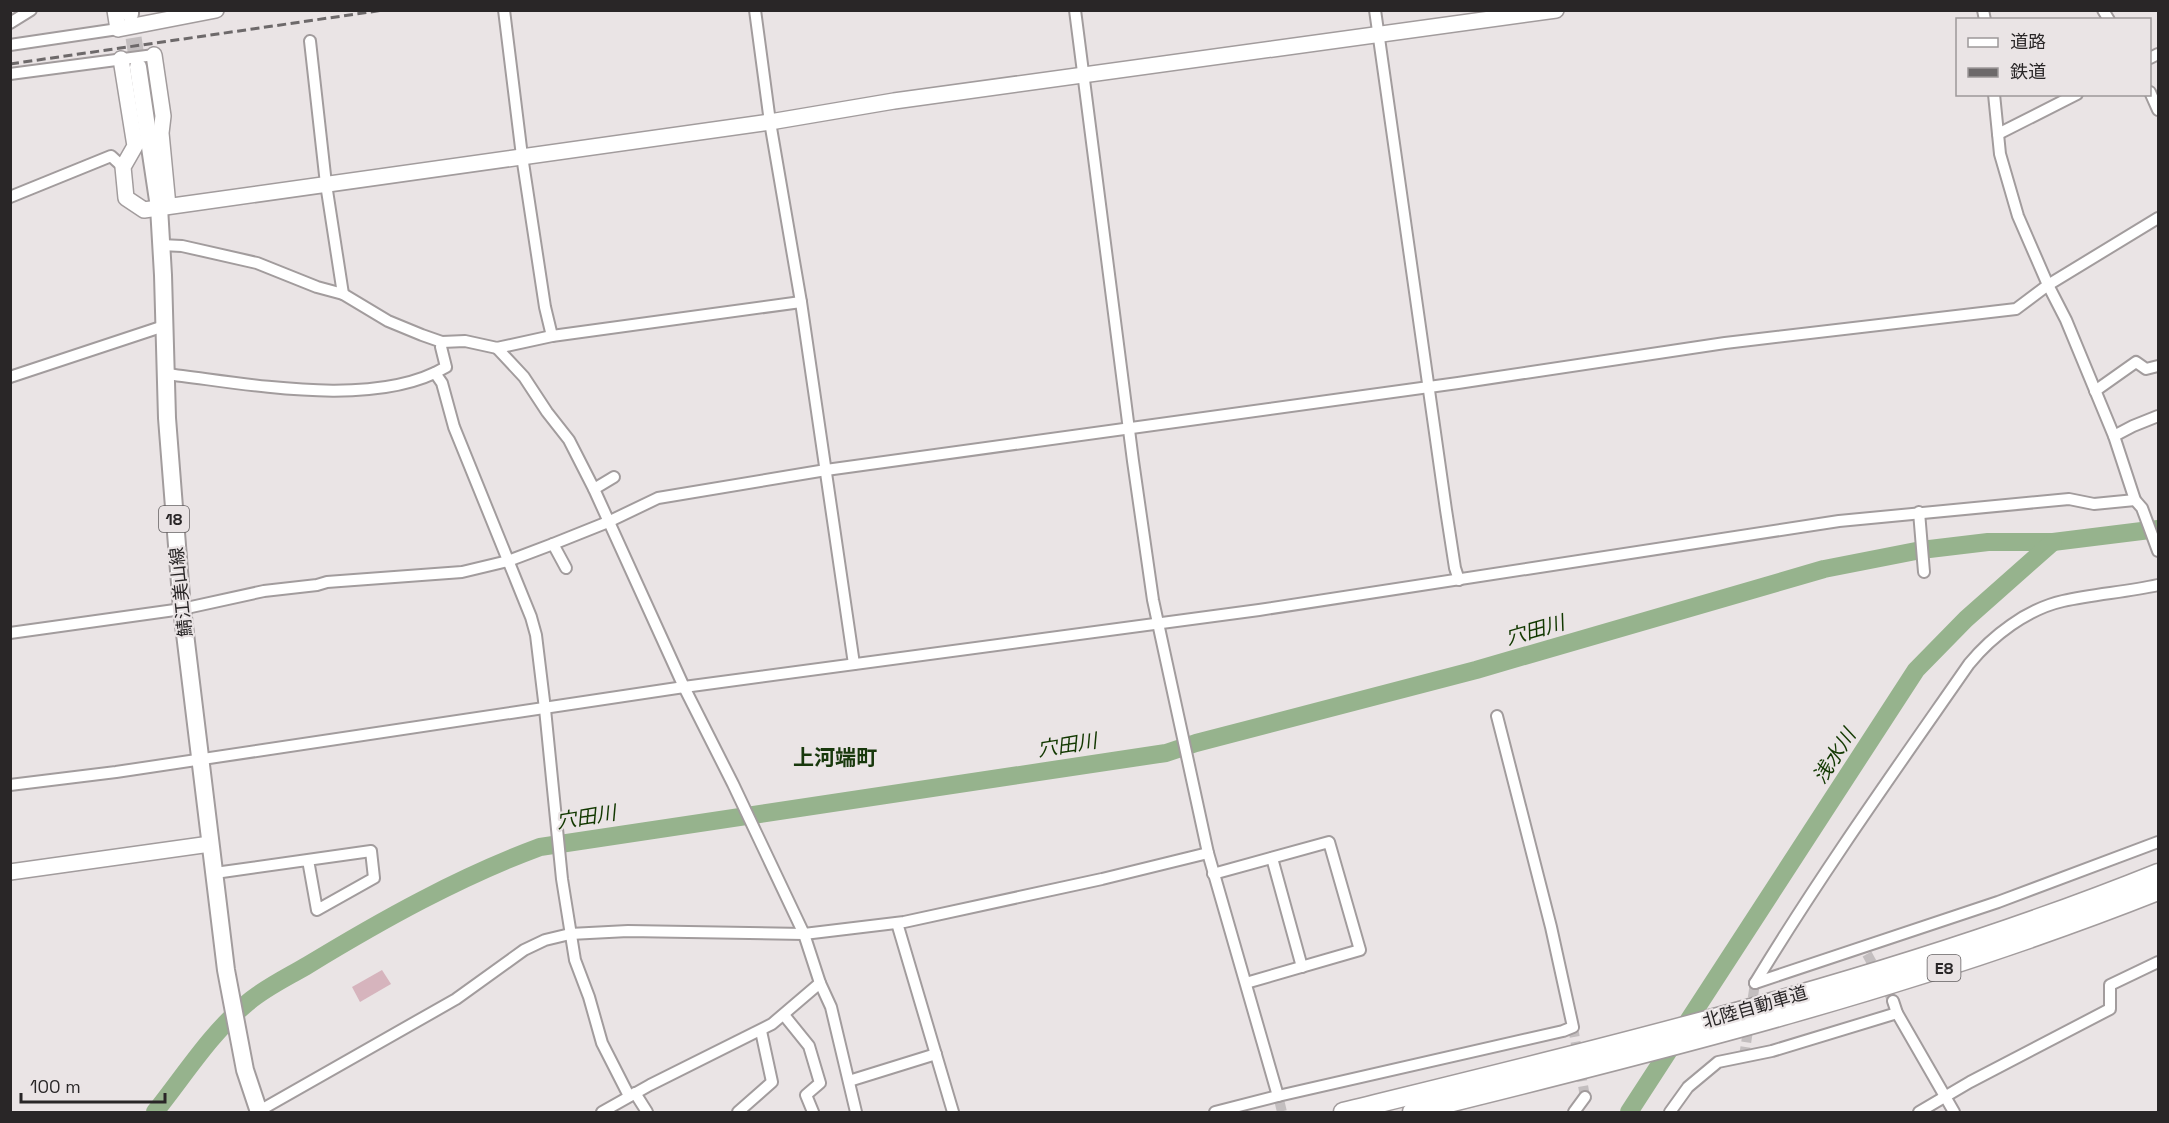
<svg xmlns="http://www.w3.org/2000/svg" width="2169" height="1123" font-family="'Space Grotesk','Noto Sans JP',sans-serif">
<style>
.green{fill:#d6b4bd}
.lines{fill:none;stroke-linecap:round;stroke-linejoin:round}
.river{stroke:#96b38d;stroke-width:18}
.street-tunnel{stroke:#c3bebf;stroke-width:10;stroke-dasharray:10 5;stroke-linecap:butt}
.primary-tunnel{stroke:#c3bebf;stroke-width:16;stroke-dasharray:16 8;stroke-linecap:butt}
.street-casing{stroke:#a29c9d;stroke-width:14}
.secondary-casing{stroke:#a29c9d;stroke-width:18}
.primary-casing{stroke:#a29c9d;stroke-width:20}
.highway-casing{stroke:#a29c9d;stroke-width:21}
.street{stroke:#fff;stroke-width:10}
.secondary{stroke:#fff;stroke-width:15}
.primary{stroke:#fff;stroke-width:16}
.highway{stroke:#fff;stroke-width:18}
.rail{stroke:#6d696a;stroke-width:3;stroke-dasharray:9 4.5;stroke-linecap:butt}
.labels{text-anchor:middle;stroke-width:4.5;stroke-linejoin:round;paint-order:stroke}
.shield{fill:#eae4e5;stroke:#635f60;stroke-width:1.5}
.shield-label{font-size:16px;font-weight:bold;fill:#292627}
.street-label{font-size:18px;fill:#292627;stroke:#eae4e5}
.water-label{font-size:20px;font-style:italic;fill:#123801;stroke:#eae4e5}
.quarter-label{font-size:21px;font-weight:bold;fill:#18380c;stroke:#eae4e5}
</style>
<rect width="100%" height="100%" fill="#eae4e5"/>
<path class="green" d="M 382,970 L 391,984 L 360,1002 L 352,987 Z"/>
<g class="lines">
<g class="river">
<path d="M 155,1112 C 184,1076 210,1034 246,1004 C 264,988 288,977 308,965 C 382,920 459,877 540,847 L 1166,753 L 1196,743 L 1476,670 L 1824,569 L 1921,550 L 1988,542 L 2053,542 L 2158,529"/>
<path d="M 1629,1112 L 1916,670 L 1966,619 L 2053,542"/>
</g>
<g class="street-tunnel">
<path d="M 1867,954 L 1893,1001"/>
<path d="M 1573,1027 L 1585,1097"/>
<path d="M 1744,1057 L 1755,983"/>
<path d="M 1276,1087 L 1282,1112"/>
</g>
<path class="primary-tunnel" d="M 130,14 L 138,67"/>
<g class="street-casing">
<g id="street">
<path d="M 504,10 L 522,156 L 545,307 L 552,336"/>
<path d="M 755,10 L 770,122 L 801,302 L 854,664"/>
<path d="M 1075,10 L 1133,461 L 1153,600 L 1208,853 L 1278,1096"/>
<path d="M 1375,10 L 1446,510 L 1455,568 L 1459,580"/>
<path d="M 1983,10 L 1985,20"/>
<path d="M 2103,10 L 2109,20"/>
<path d="M 10,23 L 31,10"/>
<path d="M 310,41 L 326,184 L 343,294"/>
<path d="M 10,45 L 118,29"/>
<path d="M 2150,58 L 2158,54"/>
<path d="M 10,74 L 154,55"/>
<path d="M 2150,92 L 2158,110"/>
<path d="M 1994,94 L 2000,154 L 2018,216 L 2048,285 L 2066,320 L 2114,436 L 2135,500 L 2142,508 L 2158,551"/>
<path d="M 1998,134 L 2077,94"/>
<path d="M 10,197 L 111,156 L 123,167"/>
<path d="M 161,245 L 182,246 L 257,263 L 317,287 L 343,294 L 388,321 L 422,335 L 442,342 L 465,341 L 497,348 L 552,336 L 801,302"/>
<path d="M 497,348 L 524,377 L 547,412 L 569,440 L 594,489 L 684,687 L 733,784 L 804,934 L 820,983 L 831,1007 L 856,1112"/>
<path d="M 435,373 L 442,383 L 454,427 L 531,617 L 536,635 L 545,709 L 562,879 L 575,960 L 589,997 L 602,1043 L 629,1096"/>
<path d="M 166,374 C 246,383 374,410 446,367 L 441,347 L 442,342"/>
<path d="M 10,377 L 164,326"/>
<path d="M 2095,391 L 2136,362 L 2146,369 L 2158,366"/>
<path d="M 2114,436 L 2133,426 L 2158,416"/>
<path d="M 594,489 L 614,477"/>
<path d="M 1919,512 L 1924,572"/>
<path d="M 553,544 L 566,568"/>
<path d="M 10,633 L 182,609 L 264,591 L 317,585 L 327,582 L 462,572 L 508,561 L 553,544 L 608,522 L 658,498 L 826,470 L 1458,383 L 1725,343 L 2016,309 L 2048,285 L 2158,218"/>
<path d="M 10,785 L 116,772 L 684,687 L 1259,610 L 1839,521 L 2069,499 L 2094,504 L 2135,500"/>
<path d="M 1272,858 L 1302,967"/>
<path d="M 215,873 L 371,851 L 374,878 L 317,910 L 308,860"/>
<path d="M 1213,874 L 1329,842 L 1360,950 L 1246,983"/>
<path d="M 897,923 L 953,1112"/>
<path d="M 1755,983 C 1821,874 1896,769 1969,664 C 1992,636 2027,609 2063,601 C 2094,594 2127,592 2158,585"/>
<path d="M 1755,983 L 1998,902 L 2158,842"/>
<path d="M 1893,1001 L 1897,1013 L 1954,1112"/>
<path d="M 784,1015 L 809,1046 L 820,1083 L 806,1095 L 813,1112"/>
<path d="M 849,1081 L 936,1054"/>
<path d="M 635,1093 L 647,1112"/>
<path d="M 259,1111 L 456,999 L 524,950 L 545,940 L 570,934 L 628,931 L 804,934 L 904,922 L 1102,879 L 1208,853"/>
<path d="M 602,1112 L 650,1085 L 772,1024 L 820,983"/>
<path d="M 738,1112 L 772,1082 L 761,1031"/>
<path d="M 1215,1112 L 1278,1096 L 1563,1031 L 1573,1027 L 1551,927 L 1497,716"/>
<path d="M 1574,1112 L 1585,1097"/>
<path d="M 1670,1112 L 1688,1087 L 1718,1062 L 1772,1051 L 1897,1013"/>
<path d="M 1919,1112 L 1970,1082 L 2110,1009 L 2110,985 L 2158,962"/>
</g>
</g>
<g class="secondary-casing">
<g id="secondary">
<path d="M 115,10 L 118,29 L 216,10"/>
<path d="M 154,55 L 163,116 L 161,133 L 168,206"/>
<path d="M 121,59 L 135,146 L 123,167 L 126,198 L 144,210 L 770,122 L 894,101 L 1556,10"/>
<path d="M 10,872 L 210,844"/>
</g>
</g>
<g class="primary-casing">
<g id="primary">
<path d="M 130,10 L 130,14"/>
<path d="M 138,67 L 159,207 L 163,275 L 167,418 L 182,609 L 226,970 L 245,1070 L 259,1112"/>
</g>
</g>
<g class="highway-casing">
<g id="highway">
<path d="M 1343,1112 C 1618,1044 1895,979 2158,873"/>
<path d="M 1412,1112 C 1664,1050 1916,987 2158,891"/>
</g>
</g>
<use href="#street" class="street"/>
<use href="#secondary" class="secondary"/>
<use href="#primary" class="primary"/>
<use href="#highway" class="highway"/>
<path class="rail" d="M 10,64 L 384,10"/>
</g>
<g class="labels">
<g class="shield">
<rect x="159" y="506" width="30" height="26" rx="4.5"/>
<rect x="1927.5" y="955" width="33" height="26" rx="4.5"/>
</g>
<g class="shield-label">
<text x="174" y="525">18</text>
<text x="1944" y="974">E8</text>
</g>
<g class="street-label">
<text transform="translate(181 592) rotate(-96)" y="6">鯖江美山線</text>
<text transform="translate(1755 1007) rotate(-16)" y="6">北陸自動車道</text>
</g>
<g class="water-label">
<text transform="translate(1535 630) rotate(-16)" y="7">穴田川</text>
<text transform="translate(1067 745) rotate(-9)" y="7">穴田川</text>
<text transform="translate(1834 756) rotate(-57)" y="7">浅水川</text>
<text transform="translate(586 817) rotate(-9)" y="7">穴田川</text>
</g>
<g class="quarter-label">
<text x="835" y="765">上河端町</text>
</g>
</g>
<rect width="2169" height="1123" fill="none" stroke="#292627" stroke-width="24"/>
<rect x="1956" y="18" width="195" height="78" fill="#eae4e5" stroke="#9d9899" stroke-width="1.5"/>
<rect x="1968" y="38" width="30" height="9" fill="#ffffff" stroke="#9d9899" stroke-width="1.5"/>
<text x="2010" y="48" font-size="18" fill="#292627">道路</text>
<rect x="1968" y="68" width="30" height="9" fill="#6d696a" stroke="#9d9899" stroke-width="1.5"/>
<text x="2010" y="78" font-size="18" fill="#292627">鉄道</text>
<path d="M21 1093v9h144v-9" fill="none" stroke="#292627" stroke-width="3"/>
<text x="30" y="1093" font-size="18" fill="#292627" stroke="#eae4e5" stroke-width="4.5" paint-order="stroke">100 m</text>
</svg>
